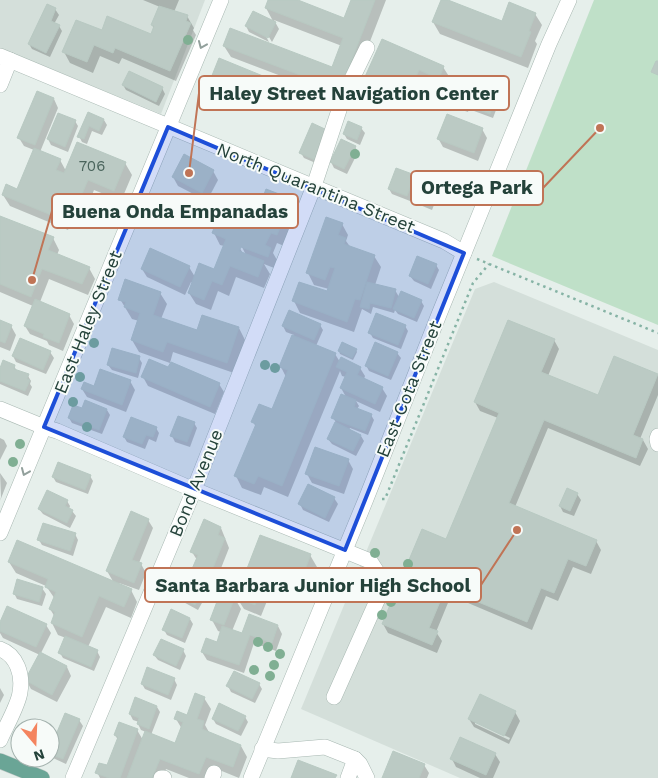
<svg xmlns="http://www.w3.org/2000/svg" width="658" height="778" font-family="'Work Sans',sans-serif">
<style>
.built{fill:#d4dfda}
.green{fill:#bfe0c8}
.shadow{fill:#0003;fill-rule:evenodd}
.building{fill:#bbcac4;stroke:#b8c9c2}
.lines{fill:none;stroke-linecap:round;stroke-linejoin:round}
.minor-casing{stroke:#a8b8b2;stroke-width:16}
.major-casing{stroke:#c2cac8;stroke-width:16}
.path{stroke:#86b3a5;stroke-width:2.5;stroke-dasharray:2.5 4;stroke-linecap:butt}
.minor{stroke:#fff;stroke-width:15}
.major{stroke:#6aa596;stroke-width:15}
.tree{fill:#80af93}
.oneway{stroke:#92a09c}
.marked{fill:#1d4ed8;fill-opacity:0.2;stroke:#1d4ed8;stroke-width:4;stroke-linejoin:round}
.labels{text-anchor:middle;stroke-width:4;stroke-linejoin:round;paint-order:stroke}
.number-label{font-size:15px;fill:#4a645c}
.street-label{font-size:18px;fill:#24423a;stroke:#f7fbf9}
.leader{fill:none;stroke:#c07456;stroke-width:2}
.callout-dot{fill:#c07456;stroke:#f7fbf9;stroke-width:2}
.callout{fill:#f7fbf9;stroke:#c07456;stroke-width:2}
.callout-label{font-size:19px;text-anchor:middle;font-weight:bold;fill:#24423a}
</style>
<rect width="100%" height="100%" fill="#e6efeb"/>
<g class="built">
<path d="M 0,0 L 205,0 L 161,114 L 0,48 Z"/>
<path d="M 494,282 L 658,350 L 658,778 L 460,778 L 301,709 L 475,289 Z"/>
</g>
<path class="green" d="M 594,0 L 658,0 L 658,325 L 492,256 Z"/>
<g class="shadow">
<path d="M 143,0 L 179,0 L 174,12 L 187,16 L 194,28 L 193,30 L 196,35 L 176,81 L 122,58 L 119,64 L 100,56 L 93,73 L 70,63 L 64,52 L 102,32 L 152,36 L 154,29 L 152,25 L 160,7 Z"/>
<path d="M 269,0 L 294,0 L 345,19 L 353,0 L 386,0 L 347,101 L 231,57 L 224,46 L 333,68 L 342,46 L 274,20 L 279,29 L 272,42 L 266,32 L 264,33 L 269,42 L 249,32 L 246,26 L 274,23 L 266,8 Z"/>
<path d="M 442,0 L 503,23 L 535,14 L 542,25 L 535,41 L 537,44 L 528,68 L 440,34 L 433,22 Z"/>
<path d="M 55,9 L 59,15 L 54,24 L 59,26 L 62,31 L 50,57 L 32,49 L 29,44 Z"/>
<path d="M 382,41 L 443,67 L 450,78 L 445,90 L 425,81 L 412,111 L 389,101 L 385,109 L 367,101 L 361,90 Z"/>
<path d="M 212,78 L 279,84 L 284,92 L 276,111 L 217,87 Z"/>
<path d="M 123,85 L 162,88 L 165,94 L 159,106 L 126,90 Z"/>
<path d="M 452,86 L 470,92 L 473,99 L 499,88 L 502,94 L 493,118 L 474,111 L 470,105 L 468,112 L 450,106 L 447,100 Z"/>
<path d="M 54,99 L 58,108 L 40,152 L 60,160 L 66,171 L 125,163 L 132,175 L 121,201 L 94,190 L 81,223 L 72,220 L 68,230 L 10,206 L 3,195 L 18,190 L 34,150 L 24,146 L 19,138 Z"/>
<path d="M 89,113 L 104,120 L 107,125 L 102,135 L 92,131 L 87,144 L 82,142 L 79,136 Z"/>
<path d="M 75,121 L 78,126 L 68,152 L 51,145 L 48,139 Z"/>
<path d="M 312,125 L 318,164 L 304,158 L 301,153 Z"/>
<path d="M 361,128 L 365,133 L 360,145 L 347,139 L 344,134 Z"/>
<path d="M 482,129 L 487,138 L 478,161 L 443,147 L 438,138 Z"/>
<path d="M 355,147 L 358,152 L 347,174 L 334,168 L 331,162 Z"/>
<path d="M 213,171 L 218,180 L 207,201 L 178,186 L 173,177 Z"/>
<path d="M 414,176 L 417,181 L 410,201 L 392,194 L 389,189 Z"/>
<path d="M 440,177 L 443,182 L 432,210 L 420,205 L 417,200 Z"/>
<path d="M 291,200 L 297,211 L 284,246 L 277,243 L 273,253 L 277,260 L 274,268 L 264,264 L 270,274 L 264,288 L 236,277 L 229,296 L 218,291 L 211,310 L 196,304 L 189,293 L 193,283 L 191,282 L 185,295 L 147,277 L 142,269 L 189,267 L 195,277 L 215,271 L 224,246 L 220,245 L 214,233 L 257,217 ZM 239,241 L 246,255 L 244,255 L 236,242 Z"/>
<path d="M 0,217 L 53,238 L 59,250 L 57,255 L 89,268 L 95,279 L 88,295 L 49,279 L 40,302 L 69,315 L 74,324 L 63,351 L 49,345 L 47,341 L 30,334 L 25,326 L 33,306 L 0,292 Z"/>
<path d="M 342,224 L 348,235 L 346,241 L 351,248 L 374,256 L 381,267 L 375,285 L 395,290 L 399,297 L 421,301 L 424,306 L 417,322 L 398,314 L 395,310 L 394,313 L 373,307 L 371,314 L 362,309 L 354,332 L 300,313 L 294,301 L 328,293 L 329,289 L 314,285 L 308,273 Z"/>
<path d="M 436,265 L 439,270 L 431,289 L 414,281 L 410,276 Z"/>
<path d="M 160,293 L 167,304 L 161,319 L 198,332 L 203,316 L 239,328 L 245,340 L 234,373 L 173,352 L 170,363 L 139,352 L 132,340 L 139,321 L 132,319 L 120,299 Z"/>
<path d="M 0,321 L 11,326 L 16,335 L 10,351 L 0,347 Z"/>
<path d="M 320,325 L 323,330 L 316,346 L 335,354 L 340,362 L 360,368 L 365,376 L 364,379 L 382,388 L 387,396 L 380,412 L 356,401 L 359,406 L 357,409 L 371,415 L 374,420 L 368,435 L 350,428 L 349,430 L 361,436 L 364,441 L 356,456 L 332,444 L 328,439 L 336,423 L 333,417 L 346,397 L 341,388 L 346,377 L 342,376 L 340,371 L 288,497 L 264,487 L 261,495 L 242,488 L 236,476 L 256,427 L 253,422 L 273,411 L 286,377 L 281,367 L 294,335 L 286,332 L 283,326 Z"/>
<path d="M 405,326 L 408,331 L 401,349 L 373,338 L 370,333 Z"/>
<path d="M 554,340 L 559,349 L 548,376 L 598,397 L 615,357 L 658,375 L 658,395 L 640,439 L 643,440 L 648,449 L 640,466 L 548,428 L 515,507 L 596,541 L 601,550 L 591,574 L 573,567 L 558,601 L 546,596 L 532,630 L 461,600 L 456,592 L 460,582 L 457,581 L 436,632 L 442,641 L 437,653 L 388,633 L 383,624 L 447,541 L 498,418 L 480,411 L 475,402 Z"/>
<path d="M 356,350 L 357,352 L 353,360 L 340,354 L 339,351 Z"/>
<path d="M 50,352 L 54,358 L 46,374 L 16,362 L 13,356 Z"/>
<path d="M 397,353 L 401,358 L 391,380 L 369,371 L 366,365 Z"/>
<path d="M 139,358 L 142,363 L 138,378 L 112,370 L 108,365 Z"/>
<path d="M 14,366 L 17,371 L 28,376 L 31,381 L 30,384 L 32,387 L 28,396 L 0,384 L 0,371 Z"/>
<path d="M 169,369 L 219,384 L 224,392 L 215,414 L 148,386 L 143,377 Z"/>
<path d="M 130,381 L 135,390 L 126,412 L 87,397 L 82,389 Z"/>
<path d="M 83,410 L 107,410 L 110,415 L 102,434 L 72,423 L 69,418 Z"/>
<path d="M 194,423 L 197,428 L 190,447 L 175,442 L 172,436 Z"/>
<path d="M 156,428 L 159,433 L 156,442 L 149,439 L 145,449 L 127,442 L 124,437 Z"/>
<path d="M 0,438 L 4,440 L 7,446 L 0,460 Z"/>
<path d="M 348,460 L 353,469 L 344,494 L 312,483 L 307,474 Z"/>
<path d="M 0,473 L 7,483 L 0,501 L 1,497 Z"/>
<path d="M 90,476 L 93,481 L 88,494 L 56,482 L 53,477 Z"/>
<path d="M 567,490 L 577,494 L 581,500 L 574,516 L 563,512 L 560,506 Z"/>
<path d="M 334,498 L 338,504 L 329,522 L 303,510 L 300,504 Z"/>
<path d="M 67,501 L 70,506 L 69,509 L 72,511 L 76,516 L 70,528 L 43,514 L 39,509 Z"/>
<path d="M 148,520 L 153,528 L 139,563 L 141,564 L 146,573 L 139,590 L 119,583 L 118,585 L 131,590 L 137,602 L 131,618 L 106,607 L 88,647 L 97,651 L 100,657 L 94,671 L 63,658 L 60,653 L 66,638 L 58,635 L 52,623 L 55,617 L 50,609 L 55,599 L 46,586 L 16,573 L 9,562 L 114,583 L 107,571 Z"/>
<path d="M 221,528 L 229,548 L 212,591 L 203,587 L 207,594 L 198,610 L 178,599 L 175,594 L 196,584 L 190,575 L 197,560 L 192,552 Z"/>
<path d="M 75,534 L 78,540 L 73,556 L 42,545 L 39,540 Z"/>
<path d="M 261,536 L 310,555 L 317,567 L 304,598 L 273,586 L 261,616 L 244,609 L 237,598 Z"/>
<path d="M 42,588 L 46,594 L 42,606 L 17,599 L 14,593 Z"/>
<path d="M 234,597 L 241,609 L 232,631 L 243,634 L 278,626 L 282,634 L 276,651 L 254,643 L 244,673 L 207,660 L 202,652 L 217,643 L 221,632 L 218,631 L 212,620 Z"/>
<path d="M 190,619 L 193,624 L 185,643 L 167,635 L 164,630 Z"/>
<path d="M 0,625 L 46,625 L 51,633 L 41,653 L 67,667 L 71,676 L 57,702 L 31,689 L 26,680 L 40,655 L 3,638 L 0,633 Z"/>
<path d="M 183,650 L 186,656 L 180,670 L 158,660 L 154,655 Z"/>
<path d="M 174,679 L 177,685 L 171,700 L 145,689 L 142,684 Z"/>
<path d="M 259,684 L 262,689 L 255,703 L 231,692 L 228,686 Z"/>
<path d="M 0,688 L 4,695 L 0,703 Z"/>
<path d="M 204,698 L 211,709 L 205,725 L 210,734 L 241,746 L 247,757 L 239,778 L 212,767 L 208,778 L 189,778 L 166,769 L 163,778 L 100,778 L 97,772 L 108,767 L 118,740 L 115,735 L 137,730 L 143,740 L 146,732 L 141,730 L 138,724 L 139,722 L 133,720 L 130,714 L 157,707 L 160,712 L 151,735 L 176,744 L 182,729 L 176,719 L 188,716 Z"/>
<path d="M 515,712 L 520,721 L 509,744 L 474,727 L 469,719 ZM 475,721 L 510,738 L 509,740 L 475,724 Z"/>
<path d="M 66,715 L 79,720 L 83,726 L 66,764 L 53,758 L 50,753 Z"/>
<path d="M 245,717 L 248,722 L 241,736 L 216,724 L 213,719 Z"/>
<path d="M 495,754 L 500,762 L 493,778 L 480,778 L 456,767 L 452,759 Z"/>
<path d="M 424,765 L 429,773 L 427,778 L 384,778 Z"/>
</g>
<g class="building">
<path d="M 268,0 L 298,0 L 344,18 L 351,0 L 375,0 L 340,90 L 223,46 L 230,28 L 332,67 L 343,38 L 265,8 Z"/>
<path d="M 441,0 L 448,0 L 502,21 L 509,2 L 536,13 L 529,31 L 531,32 L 521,57 L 432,22 Z"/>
<path d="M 47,4 L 56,8 L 51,21 L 60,25 L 46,53 L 28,44 Z"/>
<path d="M 159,6 L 188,15 L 186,21 L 191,23 L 170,71 L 115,48 L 113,53 L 94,45 L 87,62 L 62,52 L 76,20 L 102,30 L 107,16 L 151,34 L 154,26 L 151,25 Z"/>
<path d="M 253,11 L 276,22 L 268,38 L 245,26 Z"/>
<path d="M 382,39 L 444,66 L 439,79 L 419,70 L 406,100 L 383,90 L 379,98 L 359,90 Z"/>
<path d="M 219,58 L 280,83 L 271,103 L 211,78 Z"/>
<path d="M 656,61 L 658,61 L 658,75 L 651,72 Z"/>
<path d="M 129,71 L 163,87 L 156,102 L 122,85 Z"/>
<path d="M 480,79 L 500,87 L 490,114 L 469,106 Z"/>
<path d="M 37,91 L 54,98 L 35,145 L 17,138 Z"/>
<path d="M 88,112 L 104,119 L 99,131 L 89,126 L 84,139 L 77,137 Z"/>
<path d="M 58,113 L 76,120 L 65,147 L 47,139 Z"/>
<path d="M 447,114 L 483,128 L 474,153 L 437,139 Z"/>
<path d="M 348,121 L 362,127 L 357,140 L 343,134 Z"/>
<path d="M 312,123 L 327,130 L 315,160 L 299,153 Z"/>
<path d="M 341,139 L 356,146 L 344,169 L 330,162 Z"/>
<path d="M 77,142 L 126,162 L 114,191 L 88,180 L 74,213 L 65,209 L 61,219 L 2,195 L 6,184 L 17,189 L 34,148 L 61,159 L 56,170 L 64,173 Z"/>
<path d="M 184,154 L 214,170 L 202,193 L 172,177 Z"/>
<path d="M 396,168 L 415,175 L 407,196 L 388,189 Z"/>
<path d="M 428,171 L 441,176 L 429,205 L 416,200 Z"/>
<path d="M 266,189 L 292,199 L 277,235 L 271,233 L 265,245 L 271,248 L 268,257 L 241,247 L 239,251 L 264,261 L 258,277 L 230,266 L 222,285 L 212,281 L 204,300 L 188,293 L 199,263 L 214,269 L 226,239 L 212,233 L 224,203 L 256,215 Z"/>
<path d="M 0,216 L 54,237 L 48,250 L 90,267 L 82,284 L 42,269 L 31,297 L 0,284 Z"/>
<path d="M 326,217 L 343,223 L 338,235 L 346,238 L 344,244 L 375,255 L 360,300 L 355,299 L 347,322 L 292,301 L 299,282 L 327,291 L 335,268 L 330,267 L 325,280 L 306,273 Z"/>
<path d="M 150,248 L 190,266 L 180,287 L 141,269 Z"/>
<path d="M 417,256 L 437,264 L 428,284 L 409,276 Z"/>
<path d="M 125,279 L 161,292 L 153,315 L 197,330 L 202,315 L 239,327 L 227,363 L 167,342 L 163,352 L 131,340 L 140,313 L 124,307 L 126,302 L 118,300 Z"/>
<path d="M 367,282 L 396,289 L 391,308 L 370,303 L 369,309 L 360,307 Z"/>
<path d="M 401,291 L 422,300 L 414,318 L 393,309 Z"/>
<path d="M 35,299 L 70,314 L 59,343 L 43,337 L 44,334 L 24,326 Z"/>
<path d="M 289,310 L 321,324 L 314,340 L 282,326 Z"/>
<path d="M 376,313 L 406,325 L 398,345 L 368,333 Z"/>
<path d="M 0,320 L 12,325 L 5,343 L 0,341 Z"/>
<path d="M 508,320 L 555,339 L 541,372 L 598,395 L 614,356 L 658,374 L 633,435 L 643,439 L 636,458 L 544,420 L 509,503 L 597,540 L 586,566 L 568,559 L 554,593 L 541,588 L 527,622 L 454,592 L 461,577 L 452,573 L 429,628 L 438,631 L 432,645 L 382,624 L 422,529 L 446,539 L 499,413 L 474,402 Z"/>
<path d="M 292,335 L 336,353 L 282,486 L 258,476 L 254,484 L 234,476 L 256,424 L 251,422 L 259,404 L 272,409 L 288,370 L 279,367 Z"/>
<path d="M 20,338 L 51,351 L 43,370 L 12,356 Z"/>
<path d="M 342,342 L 357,349 L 352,358 L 338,351 Z"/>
<path d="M 375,342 L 398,352 L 388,376 L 365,366 Z"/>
<path d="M 112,348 L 140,356 L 136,373 L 107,365 Z"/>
<path d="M 341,357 L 361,367 L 357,375 L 383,387 L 375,404 L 340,388 L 347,372 L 336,367 Z"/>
<path d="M 149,359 L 168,367 L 171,362 L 220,383 L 210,407 L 141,377 Z"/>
<path d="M 3,360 L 15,365 L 14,369 L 29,374 L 27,379 L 30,380 L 25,391 L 0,381 L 0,368 Z"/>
<path d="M 100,369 L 131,380 L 122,405 L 81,389 L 84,382 L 94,386 Z"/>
<path d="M 341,394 L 356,400 L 354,407 L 372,414 L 365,431 L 331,418 Z"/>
<path d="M 85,400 L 107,409 L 99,430 L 68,418 L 73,405 L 82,408 Z"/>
<path d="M 178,416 L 195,422 L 187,442 L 170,436 Z"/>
<path d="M 131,417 L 157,427 L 153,437 L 146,435 L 142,444 L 123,437 Z"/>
<path d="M 335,422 L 361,435 L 353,451 L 327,439 Z"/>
<path d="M 315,447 L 349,459 L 339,486 L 305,474 Z"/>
<path d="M 58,462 L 91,475 L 85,490 L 52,477 Z"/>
<path d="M 308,484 L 335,497 L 325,518 L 298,504 Z"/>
<path d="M 567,488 L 578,493 L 570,511 L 559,506 Z"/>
<path d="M 47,490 L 68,500 L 65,506 L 73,510 L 67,523 L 38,509 Z"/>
<path d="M 131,511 L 149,519 L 132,560 L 142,563 L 134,583 L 106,571 Z"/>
<path d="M 204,519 L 221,527 L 218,535 L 225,538 L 207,583 L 189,576 L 198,555 L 190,552 Z"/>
<path d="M 43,523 L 76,533 L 70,551 L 37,540 Z"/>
<path d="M 260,535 L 311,554 L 298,588 L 267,576 L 255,605 L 235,597 L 224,625 L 210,620 L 221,591 L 236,597 Z"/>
<path d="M 17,540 L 132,589 L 124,607 L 99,596 L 82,637 L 51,623 L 55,612 L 49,609 L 56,592 L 45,587 L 48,579 L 8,562 Z"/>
<path d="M 183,576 L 205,588 L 195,605 L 174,594 Z"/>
<path d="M 17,579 L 43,587 L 39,602 L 13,594 Z"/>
<path d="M 7,606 L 47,624 L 36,647 L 0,631 L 0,622 Z"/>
<path d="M 171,609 L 190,618 L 182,638 L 162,630 Z"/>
<path d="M 249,614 L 278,625 L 272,643 L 250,635 L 239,665 L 201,652 L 206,638 L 217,642 L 222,626 L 242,633 Z"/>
<path d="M 65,636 L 98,650 L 91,667 L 58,653 Z"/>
<path d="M 161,639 L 184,649 L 176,666 L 153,655 Z"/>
<path d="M 40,652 L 67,666 L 52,695 L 25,680 Z"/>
<path d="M 147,667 L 175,678 L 168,695 L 141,684 Z"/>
<path d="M 234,671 L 260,683 L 252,699 L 226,686 Z"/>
<path d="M 195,693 L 205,697 L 197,719 L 204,721 L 202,729 L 241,745 L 233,767 L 206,757 L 199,774 L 160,759 L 152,778 L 127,778 L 145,731 L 175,743 L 183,722 L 174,719 L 177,711 L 187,715 Z"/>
<path d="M 480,694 L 516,711 L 504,736 L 468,719 Z"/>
<path d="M 135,697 L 157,706 L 149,729 L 137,724 L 139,718 L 129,714 Z"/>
<path d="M 219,703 L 246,716 L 238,731 L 212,719 Z"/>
<path d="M 65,713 L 80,719 L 63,759 L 50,754 L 50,749 Z"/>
<path d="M 119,722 L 138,729 L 120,778 L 109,778 L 95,773 L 99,763 L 107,765 L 118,737 L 114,735 Z"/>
<path d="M 460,737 L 496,753 L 486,775 L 450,759 Z"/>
<path d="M 393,751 L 425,764 L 419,778 L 382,778 Z"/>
<path d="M 298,760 L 337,775 L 335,778 L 291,778 Z"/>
</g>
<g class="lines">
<g class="minor-casing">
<g id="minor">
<path d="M 0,56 L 444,241 L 464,253"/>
<path d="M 0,85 L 10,60"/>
<path d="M 0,409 L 44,427 L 57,431 L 185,486 L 370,561 L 381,578 L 380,594 L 334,697"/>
<path d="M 658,436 L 657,439 L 658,444"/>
<path d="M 0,533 L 221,0"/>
<path d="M 0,649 C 17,655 23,675 20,692 C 19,704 5,728 0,740"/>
<path d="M 262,749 L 278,751 L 325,747 L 355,759 L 360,764 L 367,778"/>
<path d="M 73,778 L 189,502 L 314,186 L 344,95 L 367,48"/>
<path d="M 161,778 L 164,778"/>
<path d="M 212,778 L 214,773"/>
<path d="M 251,778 L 366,499 L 440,312 L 549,44 L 569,0"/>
<path d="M 348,778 L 355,759"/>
</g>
</g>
<g class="major-casing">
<path id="major" d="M 0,761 L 42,778"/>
</g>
<g class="path">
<path d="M 477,259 L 658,333"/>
<path d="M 382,499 L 385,499 L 473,283 L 489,264"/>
</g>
<use href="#minor" class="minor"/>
<use href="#major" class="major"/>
</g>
<g class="tree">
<circle cx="188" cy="40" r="5"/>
<circle cx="355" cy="154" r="5"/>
<circle cx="94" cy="343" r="5"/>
<circle cx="265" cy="365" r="5"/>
<circle cx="275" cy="368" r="5"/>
<circle cx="80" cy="377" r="5"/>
<circle cx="73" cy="402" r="5"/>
<circle cx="87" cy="427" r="5"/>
<circle cx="20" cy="444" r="5"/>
<circle cx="13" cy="462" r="5"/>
<circle cx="375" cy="553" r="5"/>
<circle cx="408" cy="564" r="5"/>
<circle cx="403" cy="573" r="5"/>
<circle cx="391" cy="602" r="5"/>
<circle cx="382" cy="615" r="5"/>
<circle cx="258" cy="642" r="5"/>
<circle cx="268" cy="647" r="5"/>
<circle cx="280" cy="654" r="5"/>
<circle cx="274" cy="665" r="5"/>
<circle cx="254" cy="670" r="5"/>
<circle cx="270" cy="676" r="5"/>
</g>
<defs><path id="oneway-chevron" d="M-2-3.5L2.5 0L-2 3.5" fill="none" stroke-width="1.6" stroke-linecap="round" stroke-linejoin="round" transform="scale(1.25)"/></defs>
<g class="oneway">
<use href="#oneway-chevron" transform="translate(202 45) rotate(113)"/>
<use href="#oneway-chevron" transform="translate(25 472) rotate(113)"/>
</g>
<path class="marked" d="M 168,127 L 464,253 L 345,550 L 44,427 Z"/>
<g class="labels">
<g class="number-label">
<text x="92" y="171">706</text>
</g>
<g class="street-label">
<text transform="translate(316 188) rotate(22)" y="6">North Quarantina Street</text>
<text transform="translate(88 322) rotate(-68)" y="6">East Haley Street</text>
<text transform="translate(409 389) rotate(-68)" y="6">East Cota Street</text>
<text transform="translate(196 483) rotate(-68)" y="6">Bond Avenue</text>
</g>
</g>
<path class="leader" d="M189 173L199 93M600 128L543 188M32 280L52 211M517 530L481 585"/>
<g class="callout-dot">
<circle cx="189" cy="173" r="5"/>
<circle cx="600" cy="128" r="5"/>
<circle cx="32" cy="280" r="5"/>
<circle cx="517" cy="530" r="5"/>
</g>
<g class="callout">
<rect x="199" y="76" width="310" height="34" rx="5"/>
<rect x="411" y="171" width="132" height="34" rx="5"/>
<rect x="52" y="194" width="246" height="34" rx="5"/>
<rect x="145" y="568" width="336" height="34" rx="5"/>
</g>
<g class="callout-label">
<text x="354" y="100">Haley Street Navigation Center</text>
<text x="477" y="194">Ortega Park</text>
<text x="175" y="218">Buena Onda Empanadas</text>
<text x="313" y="592">Santa Barbara Junior High School</text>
</g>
<g transform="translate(35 743) rotate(161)"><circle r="24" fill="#f7fbf9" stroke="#a3b1ad"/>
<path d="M0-4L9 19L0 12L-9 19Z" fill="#f4845f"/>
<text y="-8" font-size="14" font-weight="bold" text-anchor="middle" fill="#24423a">N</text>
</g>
</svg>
